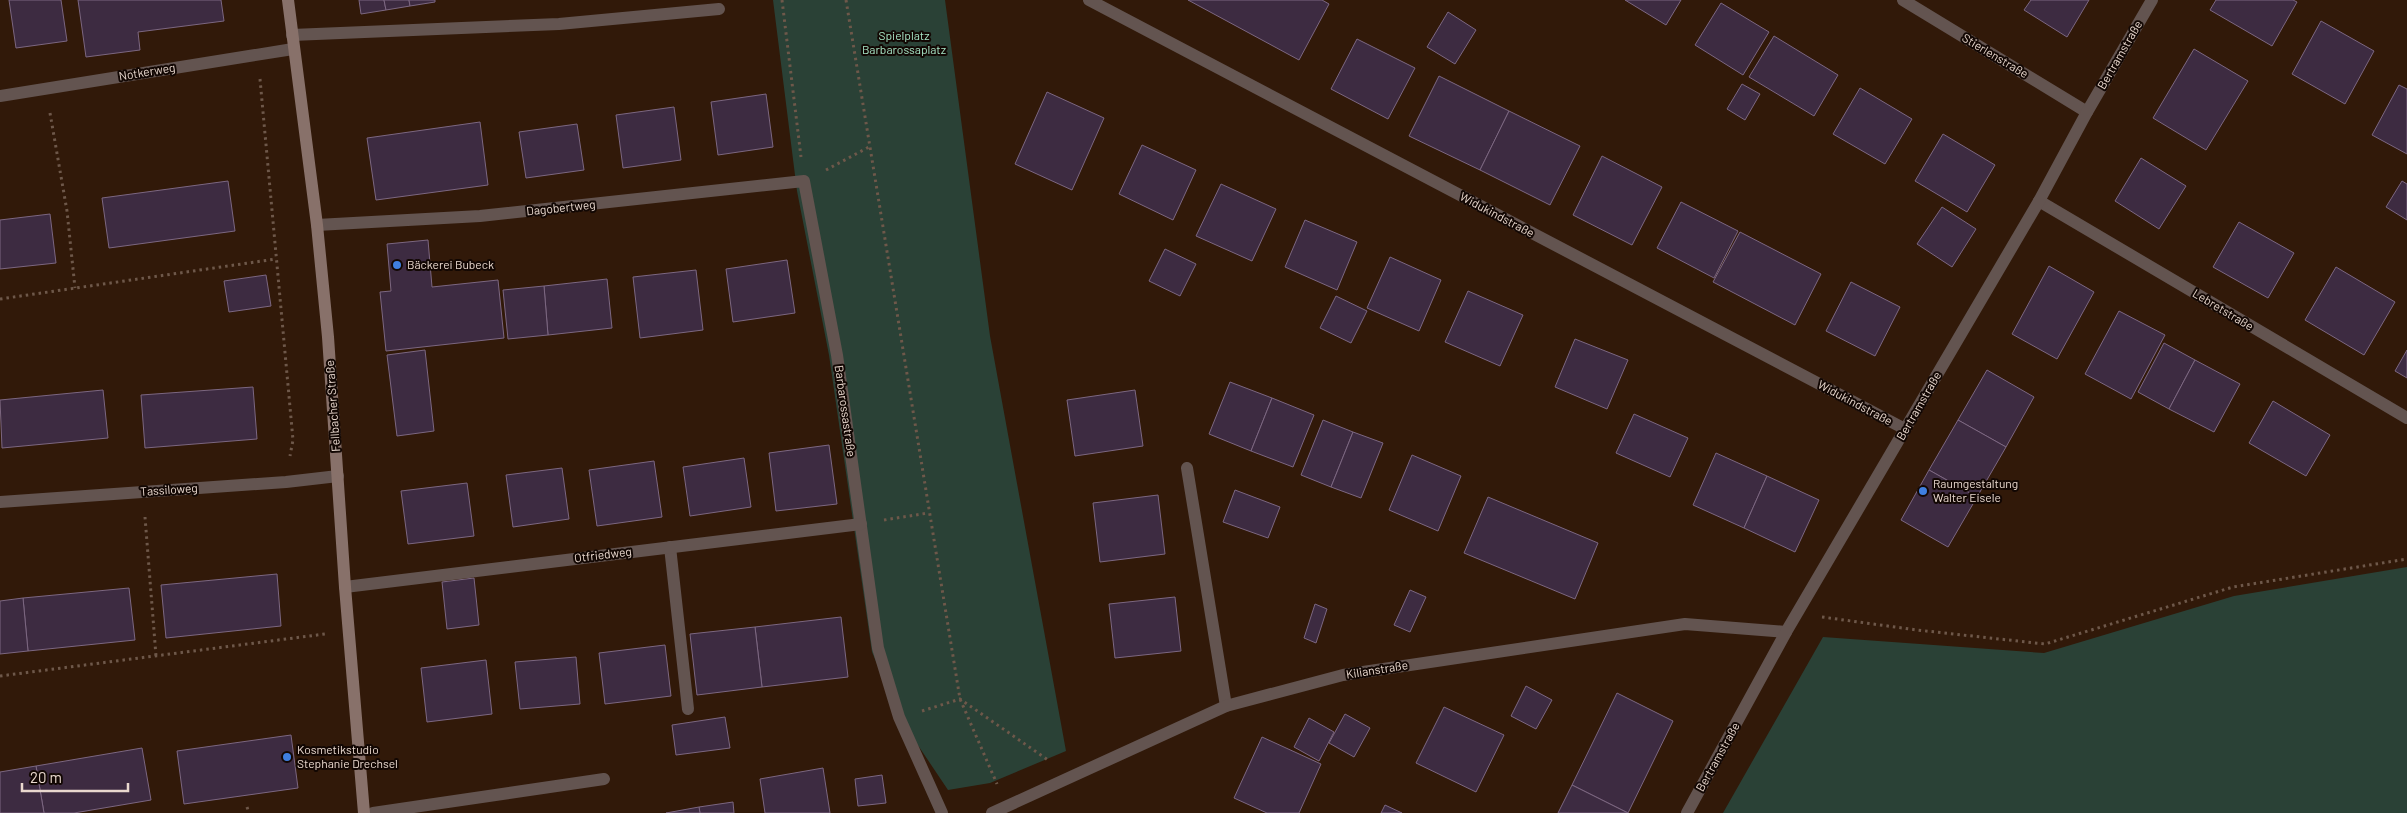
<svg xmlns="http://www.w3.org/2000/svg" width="2407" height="813" font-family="Barlow,sans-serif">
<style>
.green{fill:#2a4136}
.building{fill:#3d2b41;stroke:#7c6781}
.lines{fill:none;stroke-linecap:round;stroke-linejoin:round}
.path{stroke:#6e584a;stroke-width:3;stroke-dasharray:2.5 4;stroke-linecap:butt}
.lane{stroke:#635450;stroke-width:12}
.street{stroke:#635450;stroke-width:12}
.secondary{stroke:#88716a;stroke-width:12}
.shop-dot{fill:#3f7fe0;stroke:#120703;stroke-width:2}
.labels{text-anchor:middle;stroke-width:4;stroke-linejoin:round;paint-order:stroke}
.park-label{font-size:12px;fill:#a7e5c6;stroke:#120703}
.street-label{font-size:12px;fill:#e9d8ce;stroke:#120703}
.poi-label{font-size:12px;fill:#e9d8ce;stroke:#120703;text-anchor:start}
</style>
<rect width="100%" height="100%" fill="#311909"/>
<g class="green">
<path d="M 773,0 L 945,0 L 990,336 L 1066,751 L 990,783 L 948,790 L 899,717 L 872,652 L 829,355 L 797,191 Z"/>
<path d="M 2407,567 L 2407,813 L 1723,813 L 1823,637 L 2044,653 L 2234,596 Z"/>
</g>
<g class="building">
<path d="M 9,0 L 61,0 L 67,41 L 16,48 Z"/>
<path d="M 78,0 L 221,0 L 224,21 L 138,32 L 140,50 L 86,57 Z"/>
<path d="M 359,0 L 384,0 L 386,10 L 361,14 Z"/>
<path d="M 384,0 L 409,0 L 410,6 L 386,10 Z"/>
<path d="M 409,0 L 435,0 L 435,2 L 410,6 Z"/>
<path d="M 1188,0 L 1322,0 L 1329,4 L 1299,60 Z"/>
<path d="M 1625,0 L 1681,0 L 1666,25 Z"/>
<path d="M 2031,0 L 2089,0 L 2067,37 L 2024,10 Z"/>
<path d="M 2216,0 L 2293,0 L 2297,2 L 2272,46 L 2210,10 Z"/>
<path d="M 1721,3 L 1769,32 L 1743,75 L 1695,45 Z"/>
<path d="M 1448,12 L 1476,30 L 1455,64 L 1427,47 Z"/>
<path d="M 2321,21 L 2374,51 L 2345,104 L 2292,74 Z"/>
<path d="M 1774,36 L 1838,75 L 1814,116 L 1749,77 Z"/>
<path d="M 1357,39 L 1415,68 L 1388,119 L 1331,89 Z"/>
<path d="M 2194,49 L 2248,81 L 2206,150 L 2153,118 Z"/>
<path d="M 1439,76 L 1509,111 L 1480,170 L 1409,136 Z"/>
<path d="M 1742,84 L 1760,94 L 1745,120 L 1727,109 Z"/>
<path d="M 2399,85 L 2407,89 L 2407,154 L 2372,135 Z"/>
<path d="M 1860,88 L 1912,119 L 1885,164 L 1833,134 Z"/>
<path d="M 1047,92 L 1104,118 L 1072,190 L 1015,164 Z"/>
<path d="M 766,94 L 773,147 L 718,155 L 711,102 Z"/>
<path d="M 674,107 L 681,160 L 623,168 L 616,115 Z"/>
<path d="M 1509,111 L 1580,146 L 1550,205 L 1480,170 Z"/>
<path d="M 480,122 L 488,185 L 376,200 L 367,138 Z"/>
<path d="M 577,124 L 584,170 L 526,178 L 519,132 Z"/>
<path d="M 1943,134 L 1995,165 L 1967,212 L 1915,181 Z"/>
<path d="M 1142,145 L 1196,170 L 1173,220 L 1119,194 Z"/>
<path d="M 1602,156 L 1662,187 L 1632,245 L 1573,215 Z"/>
<path d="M 2141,158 L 2186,186 L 2159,229 L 2115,201 Z"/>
<path d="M 228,181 L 235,231 L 109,248 L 102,198 Z"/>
<path d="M 2402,181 L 2407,184 L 2407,220 L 2386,207 Z"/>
<path d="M 1221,184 L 1276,209 L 1252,261 L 1196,236 Z"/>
<path d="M 1681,202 L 1738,231 L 1714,278 L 1657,248 Z"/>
<path d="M 1942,207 L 1976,229 L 1952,267 L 1917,244 Z"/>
<path d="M 50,214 L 56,263 L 0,269 L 0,220 Z"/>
<path d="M 1305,220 L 1357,242 L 1337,290 L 1285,267 Z"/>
<path d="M 2239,222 L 2294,253 L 2268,298 L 2213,267 Z"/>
<path d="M 1740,232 L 1821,274 L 1795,325 L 1713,282 Z"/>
<path d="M 428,240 L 432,287 L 498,280 L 504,338 L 386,351 L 380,292 L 391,291 L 387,244 Z"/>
<path d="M 1165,249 L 1196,264 L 1180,296 L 1149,281 Z"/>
<path d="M 1390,257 L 1441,280 L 1419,331 L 1367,308 Z"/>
<path d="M 787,260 L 795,313 L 733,322 L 726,269 Z"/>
<path d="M 2049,266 L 2094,292 L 2057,359 L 2012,334 Z"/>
<path d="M 2336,267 L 2395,302 L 2364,355 L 2305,320 Z"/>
<path d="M 696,270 L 703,330 L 640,338 L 633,277 Z"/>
<path d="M 266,275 L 271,306 L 229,312 L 224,281 Z"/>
<path d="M 607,279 L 612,328 L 548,335 L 544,286 Z"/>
<path d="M 1851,282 L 1900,307 L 1875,356 L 1826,331 Z"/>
<path d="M 544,286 L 548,335 L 508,339 L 503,290 Z"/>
<path d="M 1468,291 L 1523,315 L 1500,366 L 1445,342 Z"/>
<path d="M 1336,296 L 1367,311 L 1351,343 L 1320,328 Z"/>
<path d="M 2119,311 L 2165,335 L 2131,399 L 2085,374 Z"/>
<path d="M 1575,339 L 1628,360 L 1607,409 L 1555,387 Z"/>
<path d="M 2164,343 L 2195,360 L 2169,409 L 2138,392 Z"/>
<path d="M 425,350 L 434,431 L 397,436 L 387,355 Z"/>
<path d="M 2407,350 L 2407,378 L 2395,371 Z"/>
<path d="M 2195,360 L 2240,384 L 2214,432 L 2169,409 Z"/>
<path d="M 1987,370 L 2034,397 L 2006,447 L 1958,420 Z"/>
<path d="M 1230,382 L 1272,398 L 1251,451 L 1209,434 Z"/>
<path d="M 253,387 L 257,439 L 145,448 L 141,395 Z"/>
<path d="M 103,390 L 108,438 L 2,448 L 0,400 Z"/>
<path d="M 1135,390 L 1143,446 L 1075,456 L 1067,400 Z"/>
<path d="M 1272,398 L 1314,415 L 1293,467 L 1251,451 Z"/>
<path d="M 2273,401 L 2330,435 L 2306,476 L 2249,443 Z"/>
<path d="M 1634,414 L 1688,438 L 1670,477 L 1616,453 Z"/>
<path d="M 1323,420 L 1353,432 L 1331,487 L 1301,475 Z"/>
<path d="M 1958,420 L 2006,447 L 1977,497 L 1929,470 Z"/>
<path d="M 1353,432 L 1383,443 L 1361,498 L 1331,487 Z"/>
<path d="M 829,445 L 837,504 L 776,511 L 769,453 Z"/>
<path d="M 1716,453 L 1767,476 L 1744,528 L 1693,505 Z"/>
<path d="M 1412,455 L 1461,476 L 1438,531 L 1389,510 Z"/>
<path d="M 744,458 L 751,507 L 690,516 L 683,467 Z"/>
<path d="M 654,461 L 662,517 L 597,526 L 589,470 Z"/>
<path d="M 562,468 L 569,519 L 513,527 L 506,475 Z"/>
<path d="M 1929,470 L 1977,497 L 1948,547 L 1901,520 Z"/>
<path d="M 1767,476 L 1819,500 L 1795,552 L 1744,528 Z"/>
<path d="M 467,483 L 474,536 L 408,544 L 401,491 Z"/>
<path d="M 1235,490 L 1280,507 L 1268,538 L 1223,522 Z"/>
<path d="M 1158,495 L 1165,554 L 1100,562 L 1093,503 Z"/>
<path d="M 1488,497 L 1598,543 L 1575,599 L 1464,553 Z"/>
<path d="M 277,574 L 281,626 L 166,638 L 161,585 Z"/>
<path d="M 474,578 L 479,625 L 447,629 L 442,582 Z"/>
<path d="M 129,588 L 135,640 L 28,651 L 23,598 Z"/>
<path d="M 1410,590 L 1426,597 L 1410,632 L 1394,625 Z"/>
<path d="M 1175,597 L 1181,651 L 1115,658 L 1109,604 Z"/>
<path d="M 23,598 L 28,651 L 0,654 L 0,601 Z"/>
<path d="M 1315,604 L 1327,609 L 1316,643 L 1304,638 Z"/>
<path d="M 841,617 L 848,677 L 762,687 L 755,627 Z"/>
<path d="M 755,627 L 762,687 L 697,695 L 690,634 Z"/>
<path d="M 665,645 L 671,696 L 605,704 L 599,653 Z"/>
<path d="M 576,657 L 580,704 L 520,709 L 515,662 Z"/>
<path d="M 486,660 L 492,714 L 427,722 L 421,668 Z"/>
<path d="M 1526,686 L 1552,700 L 1536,729 L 1511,716 Z"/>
<path d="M 1617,693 L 1673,721 L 1628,813 L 1572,785 Z"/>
<path d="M 1444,707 L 1504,735 L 1476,792 L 1416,763 Z"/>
<path d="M 1345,714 L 1370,728 L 1354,757 L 1329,743 Z"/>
<path d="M 725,717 L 730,748 L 676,755 L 672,725 Z"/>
<path d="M 1309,718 L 1334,732 L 1319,761 L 1294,747 Z"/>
<path d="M 291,735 L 298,788 L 184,804 L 177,751 Z"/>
<path d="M 1262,737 L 1321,764 L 1299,813 L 1267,813 L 1234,798 Z"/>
<path d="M 142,748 L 151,800 L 74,813 L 44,813 L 36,766 Z"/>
<path d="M 36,766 L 44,813 L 0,813 L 0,772 Z"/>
<path d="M 823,768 L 830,813 L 765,813 L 760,779 Z"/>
<path d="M 882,775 L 886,803 L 858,806 L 855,779 Z"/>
<path d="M 1572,785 L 1628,813 L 1558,813 Z"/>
<path d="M 733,802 L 734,813 L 700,813 L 699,807 Z"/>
<path d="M 1385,805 L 1402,813 L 1381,813 Z"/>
<path d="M 699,807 L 700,813 L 666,813 Z"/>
</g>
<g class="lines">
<g class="path">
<path d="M 782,0 L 801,157"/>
<path d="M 846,0 L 960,699 L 997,784"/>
<path d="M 260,79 L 293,440 L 290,456"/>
<path d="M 50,113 L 67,211 L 75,288"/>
<path d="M 826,170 L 869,147"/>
<path d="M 0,299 L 276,259"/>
<path d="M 145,517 L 156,656"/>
<path d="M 884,520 L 928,513"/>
<path d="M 1822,617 L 1917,630 L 2045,644 L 2233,587 L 2407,559"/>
<path d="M 0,676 L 325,634"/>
<path d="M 922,711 L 960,699 L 1048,760"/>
<path d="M 247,807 L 249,813"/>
</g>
<g class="lane">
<path d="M 292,35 L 559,24 L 719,9"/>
<path d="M 1187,468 L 1226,706"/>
<path d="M 670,547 L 688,709"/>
<path d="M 373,813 L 604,779"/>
</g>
<g class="street">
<path d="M 1089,0 L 1905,429"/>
<path d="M 1903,0 L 2087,112"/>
<path d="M 0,96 L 293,49"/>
<path d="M 2039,201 L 2407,418"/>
<path d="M 317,225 L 480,216 L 804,181 L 837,355 L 878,648 L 899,717 L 942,813"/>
<path d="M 0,502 L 286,482 L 338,476"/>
<path d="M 345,587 L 861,524"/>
<path d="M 992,813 L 1226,706 L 1343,675 L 1685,624 L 1786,632"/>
<path d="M 1687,813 L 1786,632 L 2039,201 L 2087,112 L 2152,0"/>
</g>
<path class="secondary" d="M 288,0 L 317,225 L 328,337 L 345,587 L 364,813"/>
</g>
<g class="shop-dot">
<circle cx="397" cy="265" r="5"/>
<circle cx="1923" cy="491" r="5"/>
<circle cx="287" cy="757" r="5"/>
</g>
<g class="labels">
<g class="park-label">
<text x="904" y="40">Spielplatz<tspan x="904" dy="14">Barbarossaplatz</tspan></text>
</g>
<g class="street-label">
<text transform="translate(2120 55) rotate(-60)" y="4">Bertramstraße</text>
<text transform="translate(1995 56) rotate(31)" y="4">Stierlenstraße</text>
<text transform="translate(147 72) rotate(-9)" y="4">Notkerweg</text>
<text transform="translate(561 208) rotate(-6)" y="4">Dagobertweg</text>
<text transform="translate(1497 215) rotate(28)" y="4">Widukindstraße</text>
<text transform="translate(2223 310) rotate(31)" y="4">Lebretstraße</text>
<text transform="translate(1855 403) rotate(28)" y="4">Widukindstraße</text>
<text transform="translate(333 406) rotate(-94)" y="4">Fellbacher Straße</text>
<text transform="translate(1919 406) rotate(-60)" y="4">Bertramstraße</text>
<text transform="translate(845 411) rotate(82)" y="4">Barbarossastraße</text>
<text transform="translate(169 490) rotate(-4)" y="4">Tassiloweg</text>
<text transform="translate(603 555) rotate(-7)" y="4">Otfriedweg</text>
<text transform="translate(1377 670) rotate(-9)" y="4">Kilianstraße</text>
<text transform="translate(1718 757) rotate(-61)" y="4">Bertramstraße</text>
</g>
<g class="poi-label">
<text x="407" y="269">Bäckerei Bubeck</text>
<text x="1933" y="488">Raumgestaltung<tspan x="1933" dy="14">Walter Eisele</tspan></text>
<text x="297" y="754">Kosmetikstudio<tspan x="297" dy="14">Stephanie Drechsel</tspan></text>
</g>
</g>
<path d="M22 783v8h106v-8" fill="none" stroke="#e9d8ce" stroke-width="2.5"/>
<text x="30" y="783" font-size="15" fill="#e9d8ce" stroke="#120703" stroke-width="4" paint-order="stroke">20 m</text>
</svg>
